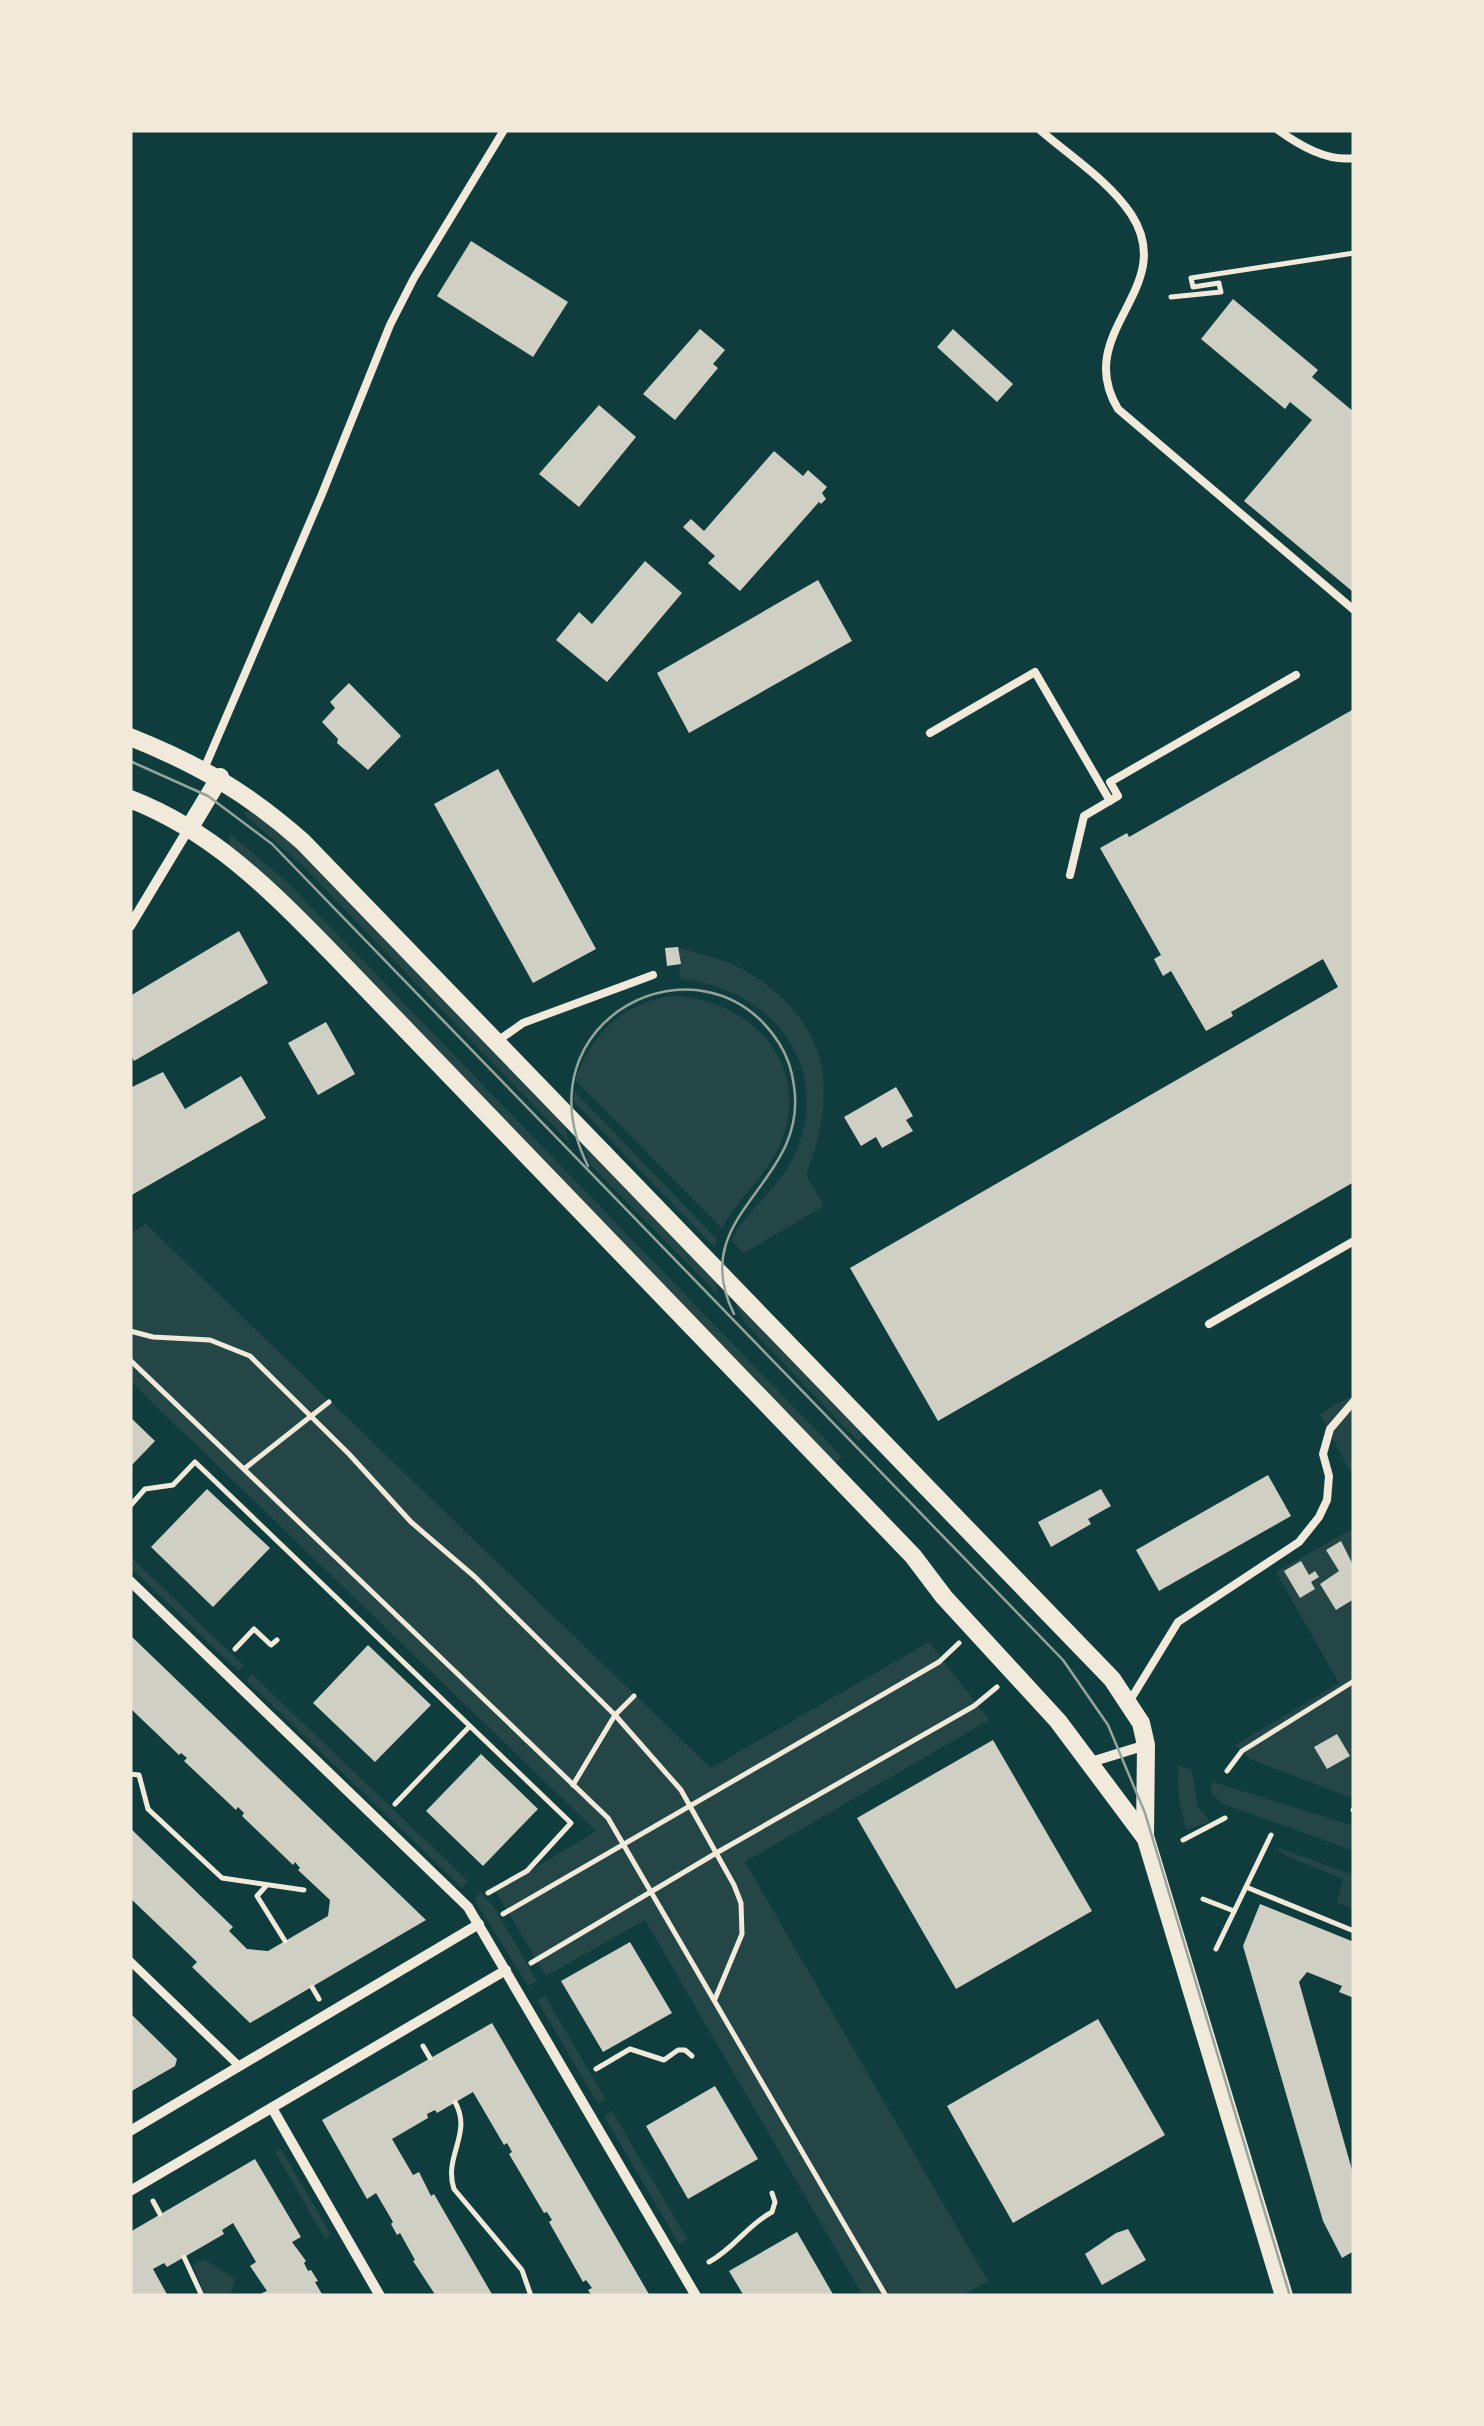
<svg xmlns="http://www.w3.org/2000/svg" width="1484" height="2426" font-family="Merriweather,serif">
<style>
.green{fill:#244646}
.building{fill:#cfcfc3}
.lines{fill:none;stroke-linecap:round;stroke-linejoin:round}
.path{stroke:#f1e9da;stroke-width:5}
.service{stroke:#f1e9da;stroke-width:8}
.minor{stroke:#f1e9da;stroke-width:10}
.tertiary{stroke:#f1e9da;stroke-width:18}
.tram{stroke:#97a49c;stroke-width:2.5}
</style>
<rect width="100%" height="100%" fill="#0f3d3e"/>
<g class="green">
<path d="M 253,810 L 299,849 L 564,1122 L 568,1141 L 301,864 L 243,813 Z"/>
<path d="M 229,833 L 287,882 L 842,1457 L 834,1464 L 270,881 L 230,846 Z"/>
<path d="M 678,947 C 699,954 725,959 744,970 C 829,1020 840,1088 806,1175 L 824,1206 L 744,1253 L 732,1241 L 735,1233 C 752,1207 778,1187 792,1160 C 837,1070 773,988 680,979 Z"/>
<path d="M 670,996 C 751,997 815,1066 779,1147 C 765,1177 737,1199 722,1228 L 575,1080 C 592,1033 621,1005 670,996 Z"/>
<path d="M 574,1091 L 717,1239 L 715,1248 L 574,1102 Z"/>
<path d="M 581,1139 L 715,1278 L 718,1295 L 590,1164 Z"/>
<path d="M 146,1224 L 711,1768 L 929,1642 L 989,1720 L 745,1862 L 988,2281 L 962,2296 L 863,2296 L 645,1920 L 546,1976 L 496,1892 L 596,1831 L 130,1381 L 130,1233 Z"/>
<path d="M 731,1295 L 865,1434 L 858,1441 L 744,1322 Z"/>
<path d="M 1354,1394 L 1354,1479 L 1320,1414 Z"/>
<path d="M 1354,1528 L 1354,1799 L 1250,1759 L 1235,1745 L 1339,1683 L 1276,1572 Z"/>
<path d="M 130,1556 L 244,1666 L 238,1671 L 130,1567 Z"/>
<path d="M 252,1674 L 468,1881 L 462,1888 L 246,1680 Z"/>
<path d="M 1178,1765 L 1192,1770 L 1197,1805 L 1210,1822 L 1186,1830 L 1179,1798 Z"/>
<path d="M 1213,1782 L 1354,1826 L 1354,1851 L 1221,1803 L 1210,1791 Z"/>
<path d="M 1276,1847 L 1354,1875 L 1354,1910 L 1337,1902 L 1343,1879 L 1282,1854 Z"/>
<path d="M 481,1892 L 495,1909 L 537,1981 L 528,1986 L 474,1899 Z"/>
<path d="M 545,1996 L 606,2100 L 598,2104 L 537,2000 Z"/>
<path d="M 612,2111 L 687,2239 L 679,2244 L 604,2116 Z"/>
<path d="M 281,2149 L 330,2233 L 326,2240 L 275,2152 Z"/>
<path d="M 204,2259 L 235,2279 L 230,2296 L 205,2296 L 193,2265 Z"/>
</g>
<g class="building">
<path d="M 471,241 L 568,302 L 533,357 L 437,296 Z"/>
<path d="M 1233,299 L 1318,370 L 1312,377 L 1354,412 L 1352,591 L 1244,501 L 1312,420 L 1290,402 L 1285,409 L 1201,339 Z"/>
<path d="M 700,329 L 725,350 L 713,364 L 718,368 L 675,420 L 643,394 Z"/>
<path d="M 953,329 L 1013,384 L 997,402 L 937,347 Z"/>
<path d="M 599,405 L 636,437 L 579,507 L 539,474 Z"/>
<path d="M 774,451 L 803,476 L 808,470 L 827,487 L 822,493 L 826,499 L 821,504 L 819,502 L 740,591 L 708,563 L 715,556 L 683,527 L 691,519 L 704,531 Z"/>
<path d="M 645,561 L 682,593 L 607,682 L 556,640 L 579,612 L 592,624 Z"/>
<path d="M 818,580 L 852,641 L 689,733 L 657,673 Z"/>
<path d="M 349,683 L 401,736 L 368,770 L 337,743 L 338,739 L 322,722 L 335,708 L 330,702 Z"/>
<path d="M 1352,710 L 1354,1182 L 938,1421 L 850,1268 L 1338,987 L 1323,959 L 1231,1012 L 1233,1016 L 1206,1031 L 1171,971 L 1163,976 L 1154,959 L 1161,955 L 1100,848 L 1127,833 L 1129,837 Z"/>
<path d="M 498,769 L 596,949 L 533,983 L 434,804 Z"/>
<path d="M 239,931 L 268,983 L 134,1061 L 130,1053 L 130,996 Z"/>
<path d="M 678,947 L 681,964 L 667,966 L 665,948 Z"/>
<path d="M 326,1022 L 355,1074 L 318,1095 L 288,1043 Z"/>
<path d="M 163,1072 L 185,1109 L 241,1076 L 266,1118 L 130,1196 L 130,1088 Z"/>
<path d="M 896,1087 L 913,1116 L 906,1120 L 913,1131 L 882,1148 L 876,1137 L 861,1146 L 844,1117 Z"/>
<path d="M 130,1417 L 155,1441 L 130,1467 Z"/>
<path d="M 1268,1475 L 1291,1516 L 1159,1591 L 1136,1550 Z"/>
<path d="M 207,1489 L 270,1548 L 213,1607 L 151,1547 Z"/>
<path d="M 1101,1489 L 1111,1506 L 1088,1519 L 1091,1524 L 1051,1547 L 1038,1522 Z"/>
<path d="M 1341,1541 L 1354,1567 L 1354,1599 L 1336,1610 L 1320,1584 L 1339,1571 L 1326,1550 Z"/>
<path d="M 1301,1561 L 1309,1575 L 1315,1571 L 1319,1577 L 1311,1582 L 1315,1589 L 1300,1598 L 1284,1571 Z"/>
<path d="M 130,1635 L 426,1920 L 250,2023 L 192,1967 L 197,1962 L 130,1898 L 130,1828 L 233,1927 L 229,1931 L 247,1949 L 268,1951 L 328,1916 L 330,1900 L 298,1870 L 300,1868 L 295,1862 L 293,1865 L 242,1816 L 244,1813 L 238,1807 L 236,1810 L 184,1761 L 187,1758 L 181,1753 L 179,1755 L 130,1708 Z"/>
<path d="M 368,1645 L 431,1705 L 375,1762 L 313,1703 Z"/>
<path d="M 1337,1734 L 1350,1756 L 1327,1769 L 1314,1747 Z"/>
<path d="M 993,1740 L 1092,1911 L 956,1989 L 857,1818 Z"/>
<path d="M 481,1754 L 538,1809 L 483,1866 L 426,1811 Z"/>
<path d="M 1260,1904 L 1354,1942 L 1354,1998 L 1339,1992 L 1342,1986 L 1307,1972 L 1299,1982 L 1354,2177 L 1354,2251 L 1342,2258 L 1323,2221 L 1243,1946 Z"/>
<path d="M 630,1942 L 672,2013 L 603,2052 L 561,1981 Z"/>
<path d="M 130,2013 L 177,2059 L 175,2066 L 130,2092 Z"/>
<path d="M 1098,2019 L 1165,2135 L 1013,2223 L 947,2106 Z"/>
<path d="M 492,2023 L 650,2296 L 592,2296 L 588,2290 L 592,2288 L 586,2280 L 583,2282 L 549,2222 L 552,2220 L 547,2212 L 544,2213 L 509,2154 L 512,2152 L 507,2143 L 504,2145 L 473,2092 L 437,2113 L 435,2110 L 427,2114 L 428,2118 L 392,2139 L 413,2175 L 419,2172 L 431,2196 L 434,2194 L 493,2296 L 436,2296 L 413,2261 L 415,2260 L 400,2233 L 397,2235 L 391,2224 L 393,2222 L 376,2193 L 367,2199 L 322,2120 Z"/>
<path d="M 715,2086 L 758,2159 L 688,2199 L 646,2126 Z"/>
<path d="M 255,2159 L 301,2237 L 292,2242 L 306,2261 L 304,2263 L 308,2271 L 311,2270 L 318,2281 L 315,2282 L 323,2296 L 264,2296 L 262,2293 L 267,2291 L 250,2266 L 256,2262 L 233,2223 L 222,2230 L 224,2234 L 167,2267 L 164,2263 L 153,2269 L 168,2296 L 130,2296 L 130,2232 Z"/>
<path d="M 1128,2229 L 1146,2260 L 1102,2285 L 1085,2254 L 1116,2233 Z"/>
<path d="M 797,2232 L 834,2296 L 744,2296 L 729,2271 Z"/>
</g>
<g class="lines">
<g class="path">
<path d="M 1219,283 L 1193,287 L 1191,278 L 1354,253"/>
<path d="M 1171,297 L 1221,292 L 1219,284"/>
<path d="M 130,1331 L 153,1337 L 210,1340 L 250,1356 L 349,1454 L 411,1522 L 475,1577 L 615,1715 L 681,1790 L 734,1885 L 741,1903 L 742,1934 L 715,1999"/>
<path d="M 130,1360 L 608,1818 L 886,2296"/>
<path d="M 244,1469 L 329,1402"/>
<path d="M 130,1506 L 145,1489 L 173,1485 L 195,1462 L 571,1823 L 527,1871 L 488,1893"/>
<path d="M 235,1649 L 254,1629 L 271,1645 L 277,1640"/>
<path d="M 1227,1771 L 1242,1751 L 1354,1681"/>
<path d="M 130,1774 L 139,1775 L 148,1809 L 222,1878 L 304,1890"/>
<path d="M 573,1785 L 615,1715 L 634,1696"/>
<path d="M 395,1804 L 469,1727"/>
<path d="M 1353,1810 L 1354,1810"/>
<path d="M 1183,1840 L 1225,1818"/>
<path d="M 266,1886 L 257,1896 L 285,1941"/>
<path d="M 1246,1887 L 1354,1931"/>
<path d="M 1203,1899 L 1234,1911"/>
<path d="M 503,1914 L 939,1662 L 959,1643"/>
<path d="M 1216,1949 L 1271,1835"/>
<path d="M 531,1963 L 718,1852 L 974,1706 L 997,1687"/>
<path d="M 312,1987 L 319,1999"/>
<path d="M 423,2046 L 430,2058"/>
<path d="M 596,2069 L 630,2049 L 664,2060 L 678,2050 L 685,2050 L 692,2056"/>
<path d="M 455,2102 C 473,2134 443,2156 454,2189 L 522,2270 L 531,2296"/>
<path d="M 153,2201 L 160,2214"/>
<path d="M 184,2257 L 202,2296"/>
<path d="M 709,2262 C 735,2248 747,2225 772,2212 L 775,2202 L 772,2193"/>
</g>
<g class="service">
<path d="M 1040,130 C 1070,156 1109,181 1131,214 C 1180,289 1071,331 1118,409 L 1354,610"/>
<path d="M 1278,130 C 1299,145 1327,162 1354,158"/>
<path d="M 930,733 L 1035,672 L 1110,801"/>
<path d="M 204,769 L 322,494 L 390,325 L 414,278 L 504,130"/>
<path d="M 1070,875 L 1084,816 L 1118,796 L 1110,782 L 1296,675"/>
<path d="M 496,1042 L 523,1023 L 653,975"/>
<path d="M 1209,1324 L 1354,1241"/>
<path d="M 1129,1702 L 1178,1622 L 1299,1542 L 1319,1517 L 1327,1500 L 1329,1476 L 1323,1454 L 1330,1429 L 1354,1401"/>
<path d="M 130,1961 L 239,2066"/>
</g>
<g class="minor">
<path d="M 130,926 L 189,828"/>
<path d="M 130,1581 L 468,1907 L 696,2296"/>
<path d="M 1091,1762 L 1146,1745"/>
<path d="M 272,2108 L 380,2296"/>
<path d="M 130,2131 L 479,1924"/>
<path d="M 130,2191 L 506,1970"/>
</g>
<g class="tertiary">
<path d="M 130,737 C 198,764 248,793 303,842 L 1112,1679 L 1141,1723 L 1146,1745 L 1145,1836 L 1284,2296"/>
<path d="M 130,799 C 213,831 270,890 331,952 L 913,1556 L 944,1597 L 1058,1721 L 1144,1836"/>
<path d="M 190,827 L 220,777"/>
</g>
<g class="tram">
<path d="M 130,761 L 208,796 L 272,844 L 1063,1660 L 1108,1725 L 1145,1813 L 1290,2296"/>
<path d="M 588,1166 C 515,1019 703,925 779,1043 C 788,1057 792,1070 794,1086 C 809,1185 684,1213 734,1314"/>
</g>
</g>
<rect width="1484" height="2426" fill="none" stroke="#f1e9da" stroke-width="265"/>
</svg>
